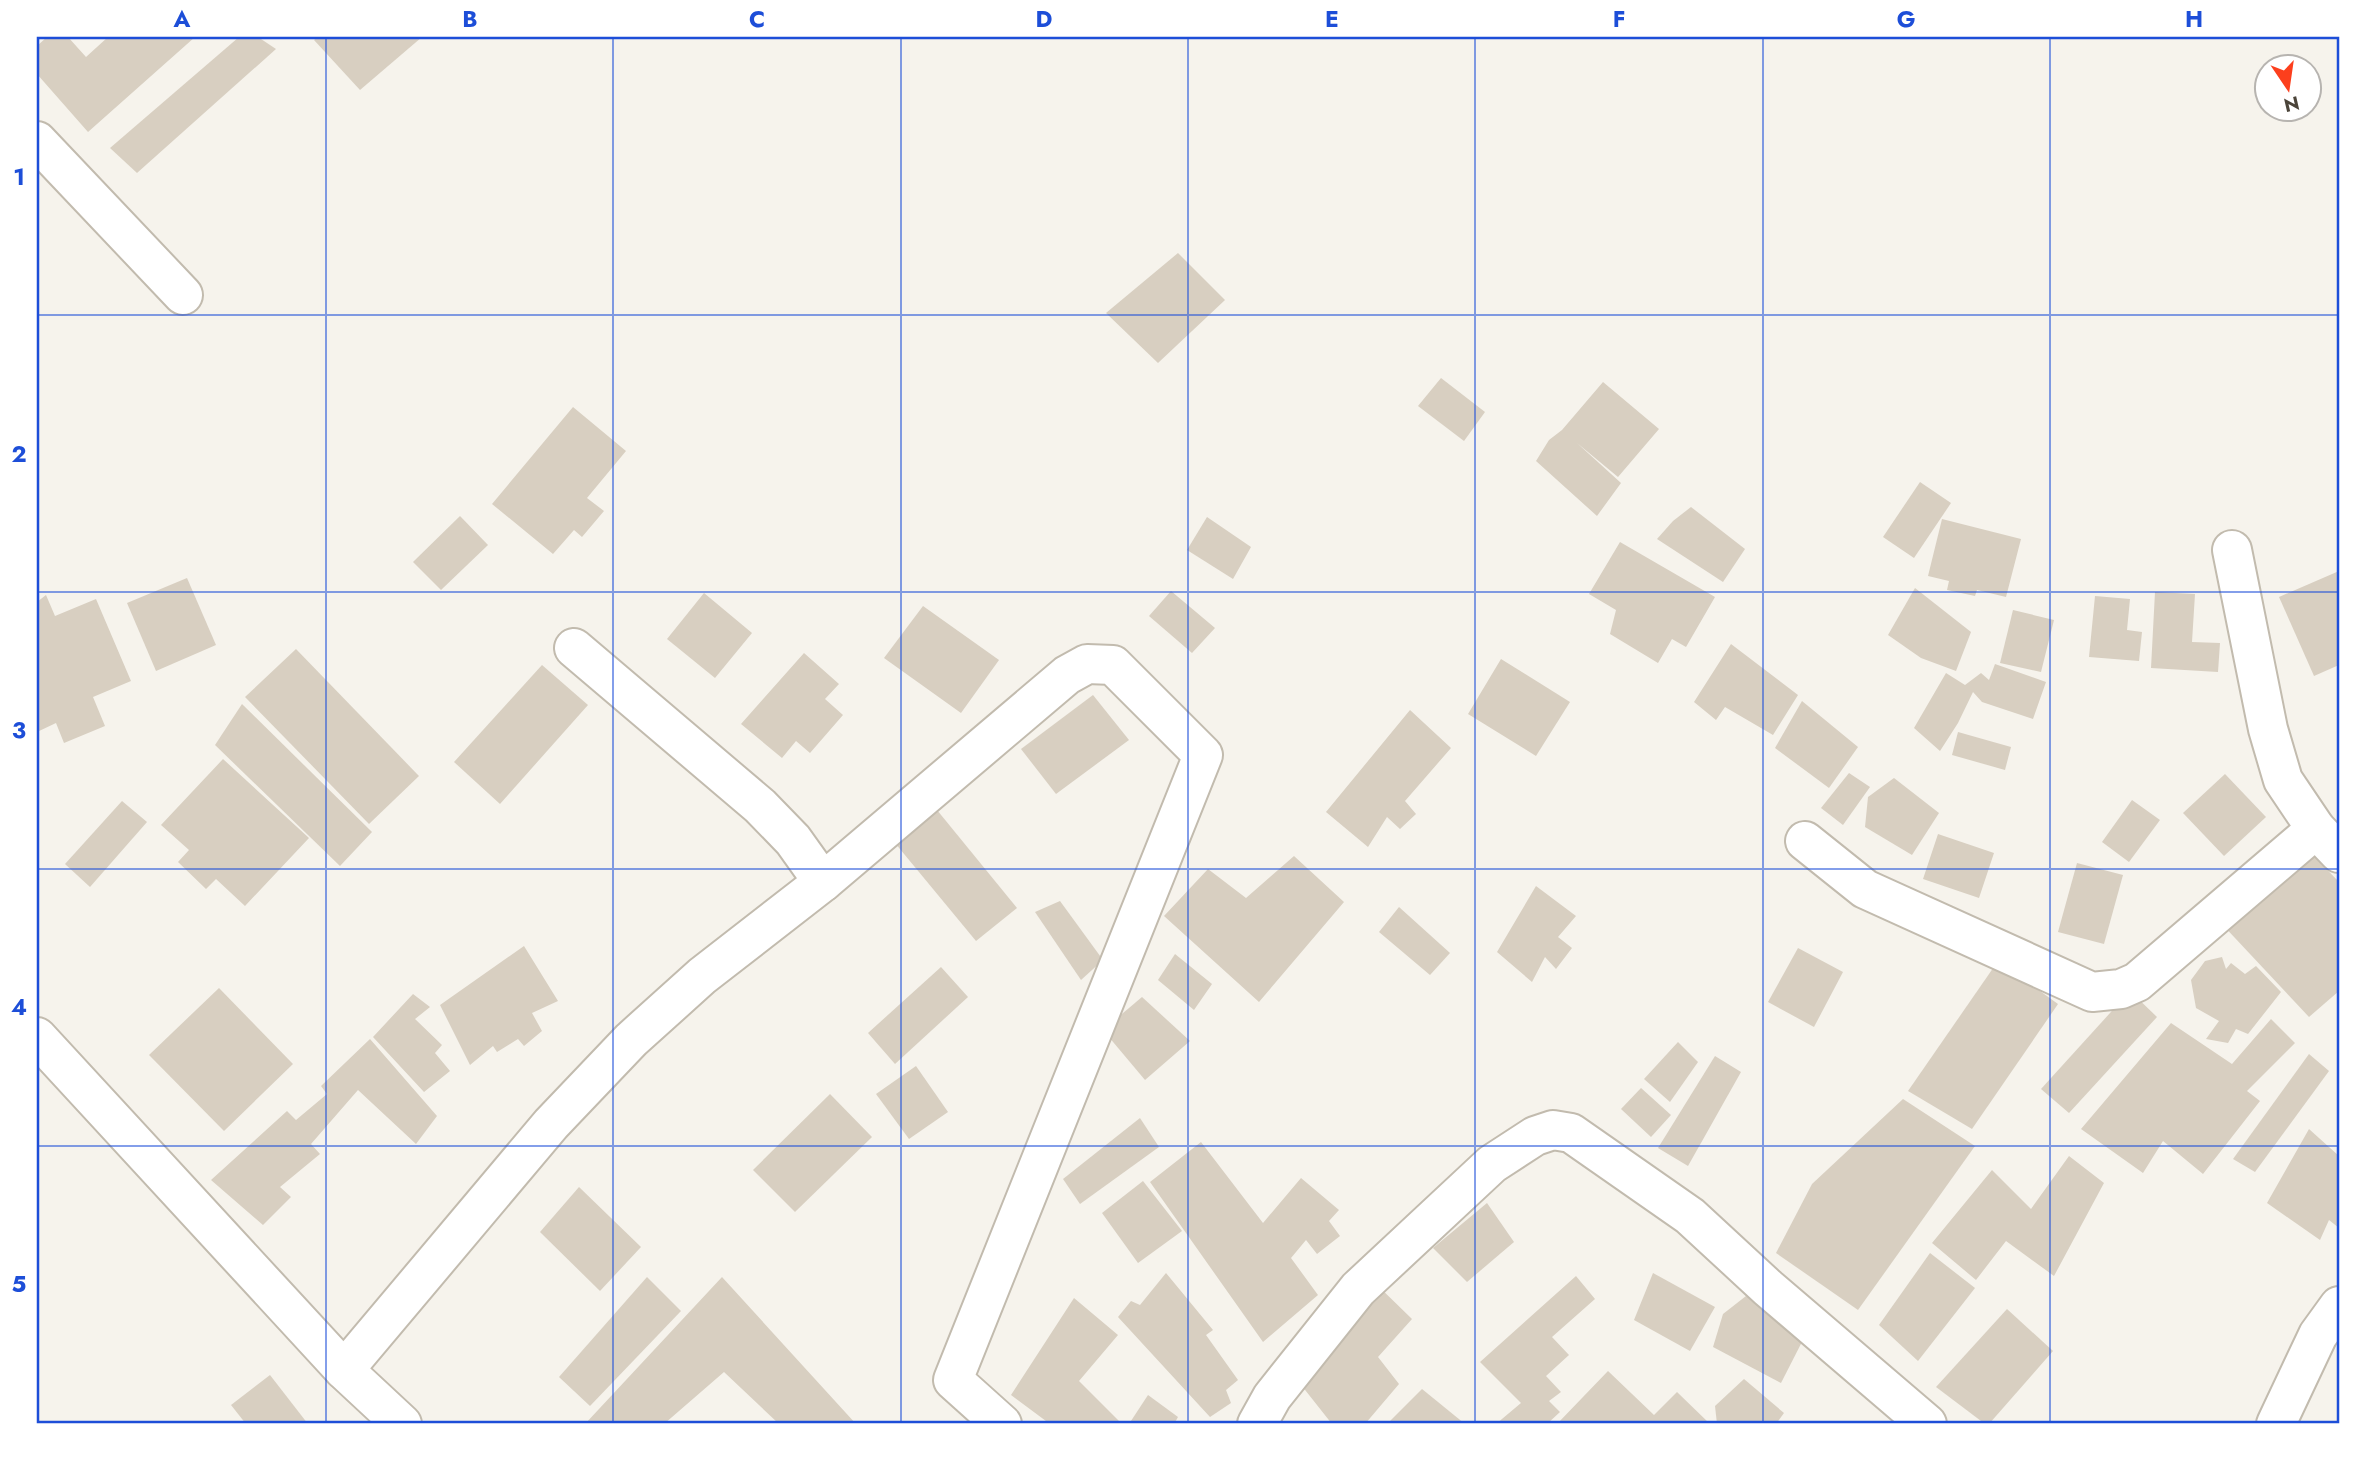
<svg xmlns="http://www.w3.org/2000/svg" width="2376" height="1461" font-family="Jost,sans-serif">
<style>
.building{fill:#d8cfc1}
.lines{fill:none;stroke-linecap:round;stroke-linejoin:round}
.minor-casing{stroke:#c2bbae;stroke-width:42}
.minor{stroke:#fff;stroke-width:38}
.grid{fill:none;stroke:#1d4ed8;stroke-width:2;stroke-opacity:0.55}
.neatline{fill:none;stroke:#1d4ed8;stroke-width:2.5}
.grid-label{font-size:23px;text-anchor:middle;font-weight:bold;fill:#1d4ed8}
</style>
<rect width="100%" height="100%" fill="#f6f3ec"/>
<g class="building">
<path d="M 47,37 L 68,37 L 86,57 L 108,37 L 195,37 L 88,132 L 37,74 L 37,46 Z"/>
<path d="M 239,37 L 258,37 L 276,49 L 137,173 L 110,148 Z"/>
<path d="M 318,37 L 422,37 L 360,90 L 314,40 Z"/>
<path d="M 1178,253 L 1225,300 L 1158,363 L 1106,313 Z"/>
<path d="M 1441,378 L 1485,412 L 1464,441 L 1418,406 Z"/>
<path d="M 1603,382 L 1659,429 L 1618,477 L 1577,443 L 1621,483 L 1597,516 L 1536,461 L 1549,440 L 1562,430 Z"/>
<path d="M 573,407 L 626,451 L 587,498 L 604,511 L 582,537 L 574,530 L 553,554 L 492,504 Z"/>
<path d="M 1920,482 L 1951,503 L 1914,558 L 1883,537 Z"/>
<path d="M 1691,507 L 1745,549 L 1723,582 L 1657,539 L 1673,521 Z"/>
<path d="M 460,516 L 488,545 L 441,590 L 413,562 Z"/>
<path d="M 1207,517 L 1251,547 L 1233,579 L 1187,550 Z"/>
<path d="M 1942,519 L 2021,539 L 2006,597 L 1977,590 L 1975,596 L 1947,590 L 1949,581 L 1928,576 Z"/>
<path d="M 1620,542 L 1715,597 L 1686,647 L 1672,639 L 1658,663 L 1610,634 L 1616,610 L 1589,594 Z"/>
<path d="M 2339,571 L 2339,665 L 2314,676 L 2279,597 Z"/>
<path d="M 187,578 L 216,645 L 156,671 L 127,603 Z"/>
<path d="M 1915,588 L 1971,632 L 1956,671 L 1921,658 L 1888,635 Z"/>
<path d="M 1171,591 L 1215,628 L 1192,653 L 1149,616 Z"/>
<path d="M 2155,592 L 2195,594 L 2192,642 L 2220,643 L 2218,672 L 2151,668 Z"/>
<path d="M 704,593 L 752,633 L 715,678 L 667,639 Z"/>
<path d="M 46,595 L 55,616 L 96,599 L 131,681 L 93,697 L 105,726 L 64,743 L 56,723 L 37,732 L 37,602 Z"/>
<path d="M 2095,596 L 2130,599 L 2127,630 L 2142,632 L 2139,661 L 2089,657 Z"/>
<path d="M 923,606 L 999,660 L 961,713 L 884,658 Z"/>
<path d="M 2013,610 L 2054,620 L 2041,672 L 2000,663 Z"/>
<path d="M 1731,644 L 1798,695 L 1773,735 L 1725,707 L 1716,720 L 1694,702 Z"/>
<path d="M 296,649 L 419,776 L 369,824 L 245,697 Z"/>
<path d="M 804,653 L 839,684 L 825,699 L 843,715 L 810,753 L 796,741 L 782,758 L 741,724 Z"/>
<path d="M 1501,659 L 1570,702 L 1536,756 L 1468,714 Z"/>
<path d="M 1995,664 L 2046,682 L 2033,719 L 1982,702 L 1973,692 L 1958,723 L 1940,751 L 1914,728 L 1946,673 L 1965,685 L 1981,673 L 1989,680 Z"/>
<path d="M 542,665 L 588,705 L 500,804 L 454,762 Z"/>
<path d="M 1093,695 L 1129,740 L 1056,794 L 1021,749 Z"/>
<path d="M 1802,701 L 1858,747 L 1829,788 L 1775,748 Z"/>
<path d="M 242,704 L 372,832 L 340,866 L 215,745 Z"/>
<path d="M 1410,710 L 1451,748 L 1405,801 L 1416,814 L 1400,829 L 1387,817 L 1368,847 L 1326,812 Z"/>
<path d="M 1958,732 L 2011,747 L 2005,770 L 1952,755 Z"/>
<path d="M 223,759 L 309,838 L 245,906 L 216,879 L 206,889 L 178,862 L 189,850 L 161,825 Z"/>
<path d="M 1849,773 L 1870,787 L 1843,825 L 1821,808 Z"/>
<path d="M 2225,774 L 2266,817 L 2224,856 L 2183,813 Z"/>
<path d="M 1894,778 L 1939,813 L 1912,855 L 1865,827 L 1868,797 Z"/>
<path d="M 2132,800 L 2160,820 L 2129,862 L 2102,842 Z"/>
<path d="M 122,801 L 147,822 L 90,887 L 65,864 Z"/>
<path d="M 937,810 L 1017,908 L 976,941 L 895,843 Z"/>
<path d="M 1938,834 L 1994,853 L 1979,898 L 1923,879 Z"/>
<path d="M 2309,851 L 2339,882 L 2339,991 L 2309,1017 L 2220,922 Z"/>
<path d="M 1294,856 L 1344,902 L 1259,1002 L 1164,916 L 1208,869 L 1246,898 Z"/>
<path d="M 2077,863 L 2123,875 L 2104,944 L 2058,932 Z"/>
<path d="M 1536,886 L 1576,916 L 1558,937 L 1572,948 L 1556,969 L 1545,957 L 1532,982 L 1497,952 Z"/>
<path d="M 1060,901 L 1103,960 L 1081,980 L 1035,912 Z"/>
<path d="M 1399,907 L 1450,953 L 1430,975 L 1379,932 Z"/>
<path d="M 524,946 L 558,1001 L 532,1013 L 542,1031 L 524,1046 L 518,1039 L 497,1052 L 493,1046 L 470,1065 L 440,1005 Z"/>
<path d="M 1798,948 L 1843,972 L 1814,1027 L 1768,1002 Z"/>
<path d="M 1175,954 L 1212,984 L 1194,1010 L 1158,980 Z"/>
<path d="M 2222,957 L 2226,969 L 2231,963 L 2245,974 L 2256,966 L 2281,992 L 2248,1034 L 2236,1029 L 2228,1043 L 2206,1039 L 2219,1021 L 2196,1008 L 2191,980 L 2205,961 Z"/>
<path d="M 1998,961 L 2058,1004 L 1972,1129 L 1908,1091 Z"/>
<path d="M 941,967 L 968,997 L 895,1064 L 868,1033 Z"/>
<path d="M 219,988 L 293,1064 L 224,1131 L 149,1055 Z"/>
<path d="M 2130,991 L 2157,1017 L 2069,1113 L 2041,1089 Z"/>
<path d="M 413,994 L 430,1007 L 415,1019 L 442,1045 L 435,1053 L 450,1071 L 424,1092 L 373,1037 Z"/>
<path d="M 1142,997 L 1190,1041 L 1145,1080 L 1103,1030 Z"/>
<path d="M 2271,1019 L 2295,1043 L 2247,1091 L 2260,1101 L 2203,1174 L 2163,1141 L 2143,1173 L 2081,1129 L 2171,1023 L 2232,1064 Z"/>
<path d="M 370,1039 L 437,1116 L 416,1144 L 358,1090 L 311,1144 L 320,1154 L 280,1187 L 291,1197 L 263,1225 L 211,1180 L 287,1111 L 296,1120 L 327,1094 L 321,1086 Z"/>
<path d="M 1678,1042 L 1698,1062 L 1670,1102 L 1644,1079 Z"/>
<path d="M 2309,1054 L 2329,1071 L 2255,1172 L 2233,1159 Z"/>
<path d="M 1715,1056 L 1741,1072 L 1688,1166 L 1658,1148 Z"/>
<path d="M 916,1066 L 948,1112 L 909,1139 L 876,1094 Z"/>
<path d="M 1641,1088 L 1671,1115 L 1651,1137 L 1621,1109 Z"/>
<path d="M 830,1094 L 872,1137 L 795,1212 L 753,1170 Z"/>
<path d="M 1903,1099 L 1975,1146 L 1858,1310 L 1776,1253 L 1812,1184 Z"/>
<path d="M 1140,1118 L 1159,1147 L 1080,1204 L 1063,1179 Z"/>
<path d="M 2309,1129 L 2339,1156 L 2339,1228 L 2329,1220 L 2320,1240 L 2267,1203 Z"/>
<path d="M 1201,1142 L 1263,1223 L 1301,1178 L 1339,1210 L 1329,1221 L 1340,1236 L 1317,1254 L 1306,1240 L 1291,1258 L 1318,1295 L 1263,1342 L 1150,1182 Z"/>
<path d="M 2069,1156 L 2104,1183 L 2054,1276 L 2006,1241 L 1976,1280 L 1932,1243 L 1992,1170 L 2031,1209 Z"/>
<path d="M 1143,1181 L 1182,1231 L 1138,1263 L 1102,1213 Z"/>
<path d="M 579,1187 L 641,1247 L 600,1291 L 540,1232 Z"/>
<path d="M 1487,1203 L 1514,1242 L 1467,1282 L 1433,1248 Z"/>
<path d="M 1930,1253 L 1975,1288 L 1918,1361 L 1879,1325 Z"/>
<path d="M 1166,1273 L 1213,1330 L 1206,1335 L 1238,1380 L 1226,1390 L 1231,1403 L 1210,1417 L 1118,1317 L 1131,1301 L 1140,1305 Z"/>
<path d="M 1653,1273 L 1715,1307 L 1690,1351 L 1634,1320 Z"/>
<path d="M 1576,1276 L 1595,1299 L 1552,1337 L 1569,1355 L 1546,1376 L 1561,1392 L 1549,1401 L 1560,1412 L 1547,1424 L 1496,1424 L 1521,1403 L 1480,1362 Z"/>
<path d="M 647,1277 L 681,1311 L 590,1406 L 559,1377 Z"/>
<path d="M 722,1277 L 856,1424 L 779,1424 L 724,1372 L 664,1424 L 585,1424 Z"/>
<path d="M 1373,1281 L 1412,1319 L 1378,1357 L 1399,1384 L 1365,1424 L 1332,1424 L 1298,1381 Z"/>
<path d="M 1746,1296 L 1805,1336 L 1781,1383 L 1713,1347 L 1723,1314 Z"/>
<path d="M 1074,1298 L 1118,1335 L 1079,1381 L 1121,1423 L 1119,1424 L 1050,1424 L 1011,1395 Z"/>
<path d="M 2007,1309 L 2053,1351 L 1989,1424 L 1985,1424 L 1936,1387 Z"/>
<path d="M 1608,1371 L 1654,1415 L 1677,1392 L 1710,1424 L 1557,1424 Z"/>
<path d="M 270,1375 L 308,1424 L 246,1424 L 231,1405 Z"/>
<path d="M 1744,1379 L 1784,1413 L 1776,1424 L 1717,1424 L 1715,1406 Z"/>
<path d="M 1422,1389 L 1465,1424 L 1387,1424 Z"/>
<path d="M 1148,1395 L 1178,1417 L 1174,1424 L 1129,1424 Z"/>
</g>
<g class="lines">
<g class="minor-casing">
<g id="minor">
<path d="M 37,141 L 183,295"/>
<path d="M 2232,550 L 2268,729 L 2283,780 L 2316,829 L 2339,853"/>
<path d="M 574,648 L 760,806 L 793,840 L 823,882"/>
<path d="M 1805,841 L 1865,889 L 2092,992 L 2121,989 L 2137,982 L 2316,829"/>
<path d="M 37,1037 L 344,1370 L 402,1424"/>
<path d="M 344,1370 L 551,1124 L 631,1040 L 702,976 L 823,882 L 1067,675 L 1087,664 L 1113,665 L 1203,755 L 953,1380 L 1002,1424"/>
<path d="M 1257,1424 L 1272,1397 L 1358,1289 L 1492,1164 L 1535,1136 L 1553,1130 L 1571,1133 L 1690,1216 L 1768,1288 L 1927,1424"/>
<path d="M 2276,1424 L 2318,1335 L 2339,1306"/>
</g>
</g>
<use href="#minor" class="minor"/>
</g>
<path class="grid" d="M 326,37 L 326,1424M 613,37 L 613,1424M 901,37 L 901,1424M 1188,37 L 1188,1424M 1475,37 L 1475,1424M 1763,37 L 1763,1424M 2050,37 L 2050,1424M 37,315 L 2339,315M 37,592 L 2339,592M 37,869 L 2339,869M 37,1146 L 2339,1146"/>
<rect width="2376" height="1461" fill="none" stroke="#ffffff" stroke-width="77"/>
<g transform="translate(2288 88) rotate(167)"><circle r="33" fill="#ffffff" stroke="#b7b4b0" stroke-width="2"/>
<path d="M0-5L12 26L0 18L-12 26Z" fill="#fc3f1d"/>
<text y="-10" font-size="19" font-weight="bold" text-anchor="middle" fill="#4b4439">N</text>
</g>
<rect x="38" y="38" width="2300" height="1384" class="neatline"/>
<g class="grid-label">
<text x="182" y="27">A</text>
<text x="470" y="27">B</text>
<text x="757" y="27">C</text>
<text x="1044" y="27">D</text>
<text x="1332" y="27">E</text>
<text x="1619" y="27">F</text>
<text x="1906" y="27">G</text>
<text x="2194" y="27">H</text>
<text x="19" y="185">1</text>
<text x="19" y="462">2</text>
<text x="19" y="738">3</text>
<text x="19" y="1015">4</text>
<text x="19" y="1292">5</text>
</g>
</svg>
